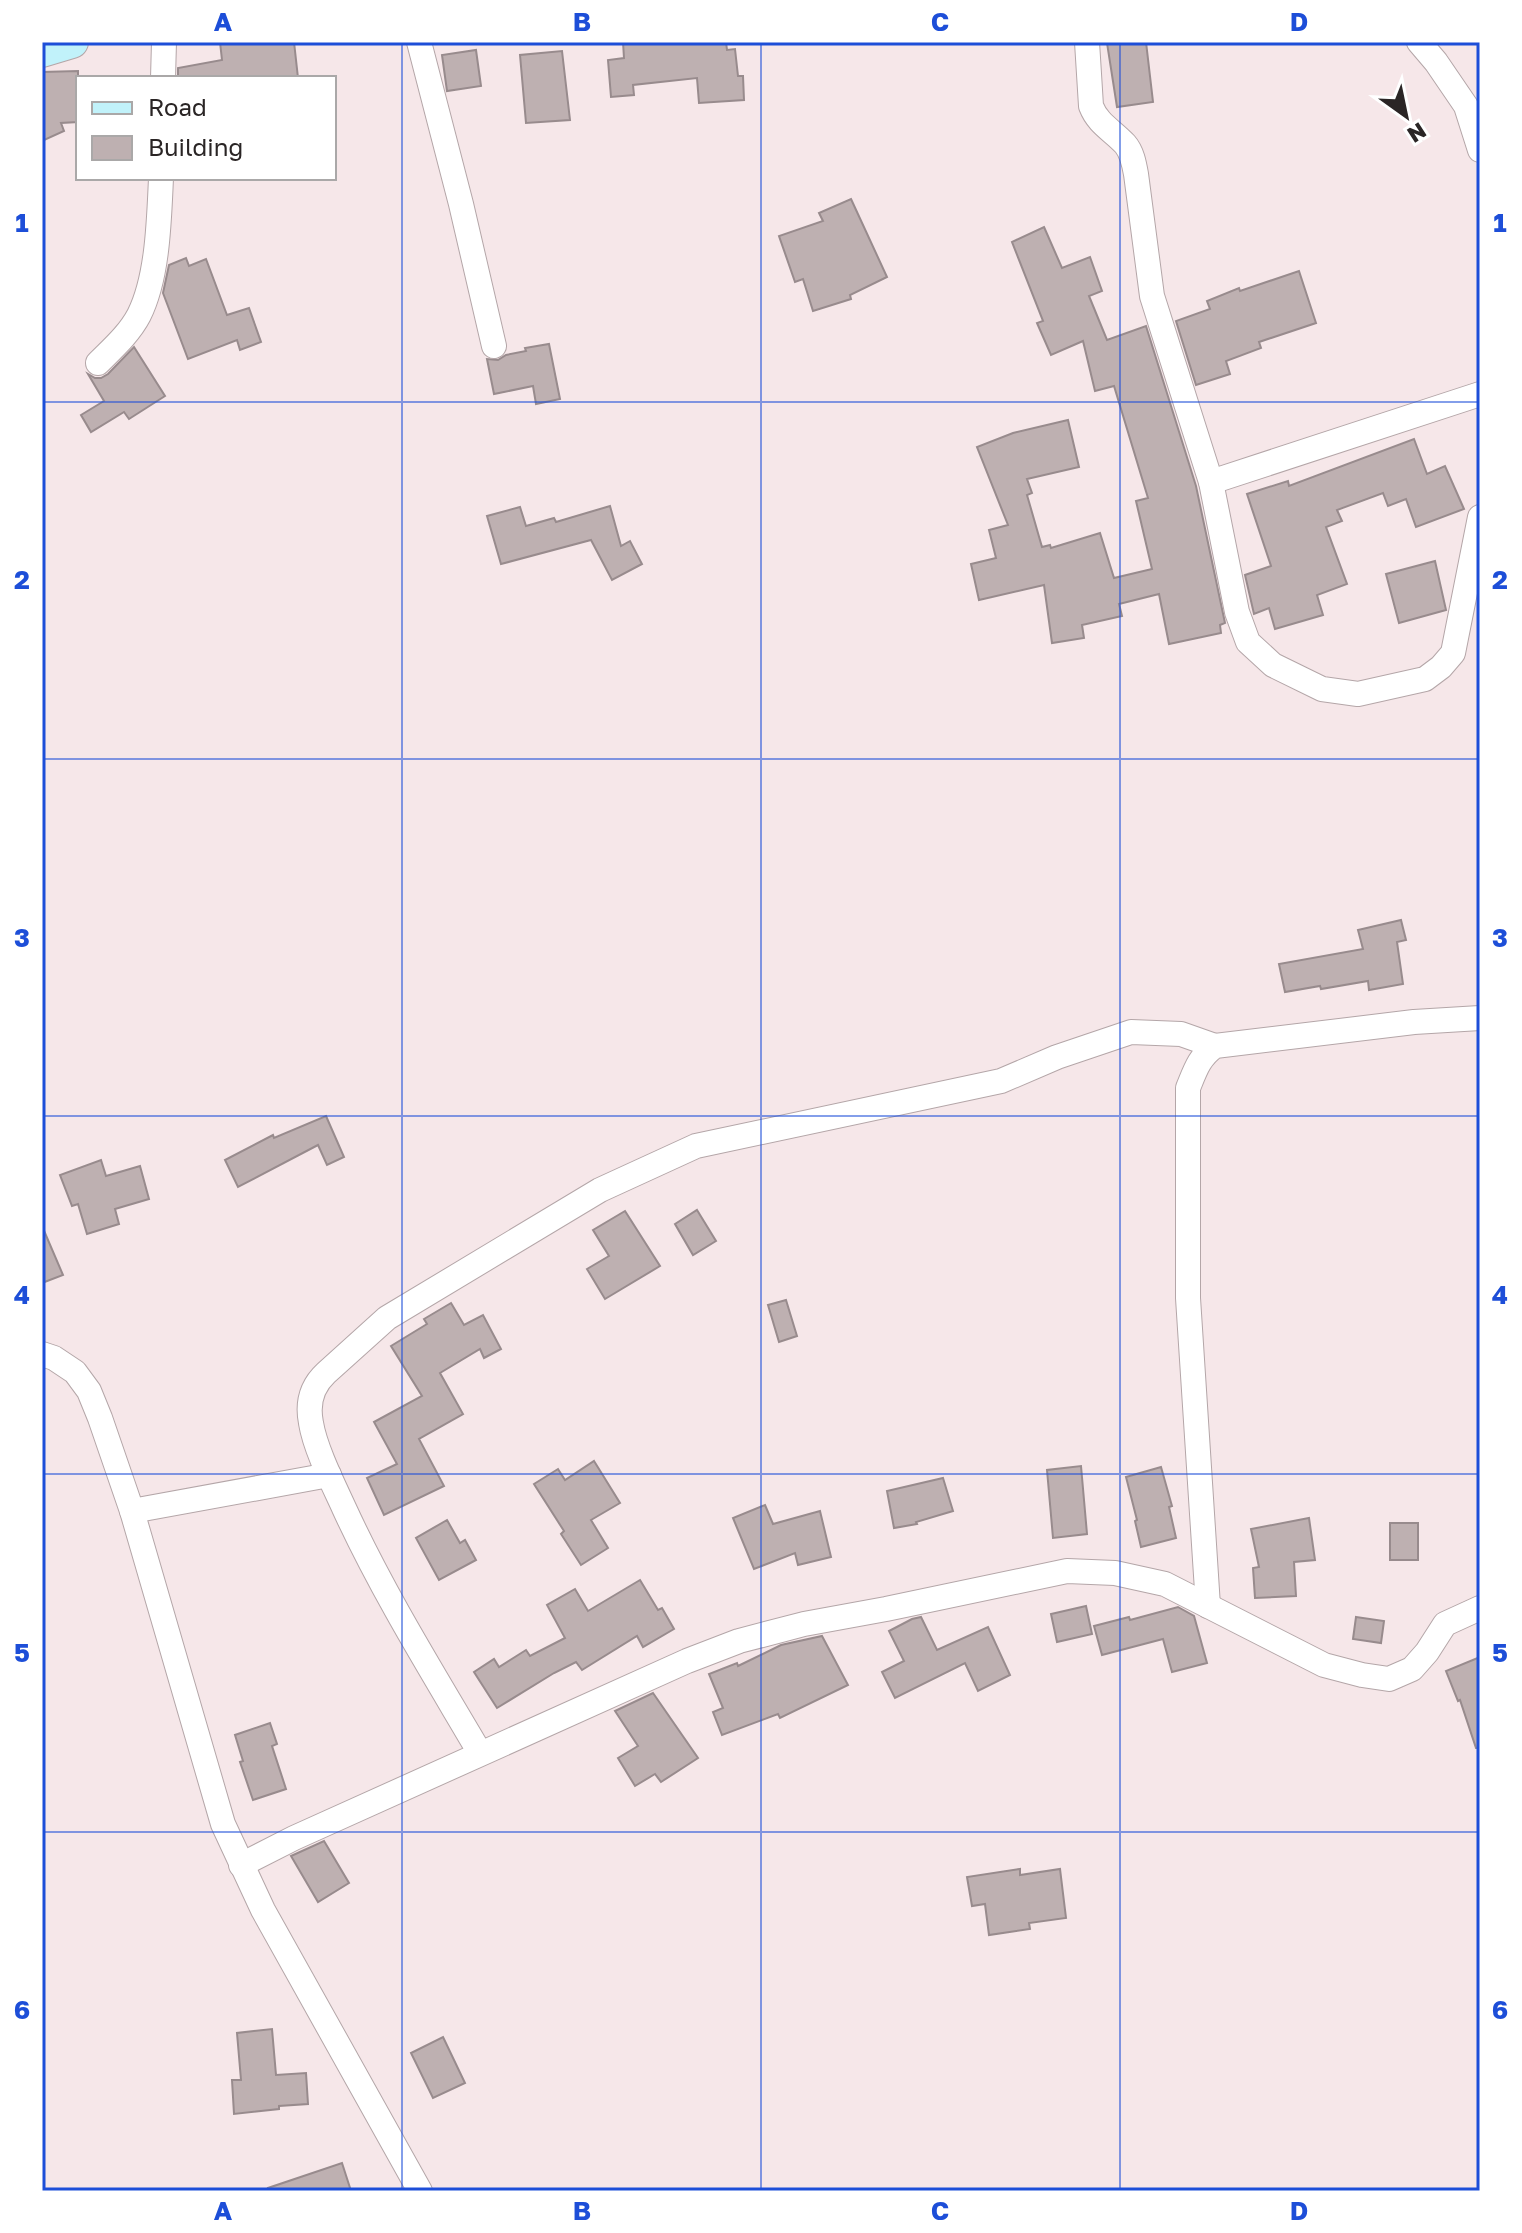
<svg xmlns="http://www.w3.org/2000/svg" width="1522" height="2233" font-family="'Golos Text',sans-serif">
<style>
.building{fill:#beb0b1;stroke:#988b8d;stroke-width:2}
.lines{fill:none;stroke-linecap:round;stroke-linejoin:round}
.street-casing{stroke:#b4a6a8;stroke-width:26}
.secondary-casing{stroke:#b4a6a8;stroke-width:34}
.street{stroke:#fff;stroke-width:24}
.secondary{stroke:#c1f2fa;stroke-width:32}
.grid{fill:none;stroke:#1d4ed8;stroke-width:2;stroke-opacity:0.55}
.neatline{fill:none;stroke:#1d4ed8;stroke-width:3}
.grid-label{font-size:26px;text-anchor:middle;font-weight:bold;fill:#1d4ed8}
</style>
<rect width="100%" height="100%" fill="#f6e7e9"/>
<g class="building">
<path d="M 220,42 L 294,42 L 298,78 L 178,78 L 178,68 L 222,60 Z"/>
<path d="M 623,42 L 726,42 L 727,50 L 735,49 L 738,76 L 743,76 L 744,100 L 699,103 L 697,78 L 633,85 L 634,95 L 611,97 L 608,60 L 624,58 Z"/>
<path d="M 1117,42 L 1146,42 L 1153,102 L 1117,107 L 1107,43 Z"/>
<path d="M 476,50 L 481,86 L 447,91 L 442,55 Z"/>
<path d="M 562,51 L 570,120 L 526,123 L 520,55 Z"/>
<path d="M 78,71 L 78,122 L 61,123 L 64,131 L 42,141 L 42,72 Z"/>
<path d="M 851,199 L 887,277 L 850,295 L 851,299 L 813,311 L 803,279 L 795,282 L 779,236 L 823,221 L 819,213 Z"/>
<path d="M 1044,227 L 1062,268 L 1090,257 L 1102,291 L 1089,296 L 1107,340 L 1146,326 L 1196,486 L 1225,623 L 1220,625 L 1221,633 L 1169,644 L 1159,594 L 1119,604 L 1122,616 L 1082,625 L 1084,638 L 1052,643 L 1044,585 L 979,600 L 971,564 L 996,558 L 989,530 L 1008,525 L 977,447 L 1013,433 L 1068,420 L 1079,467 L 1027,479 L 1032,493 L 1027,495 L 1042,547 L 1050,545 L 1051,548 L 1100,533 L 1114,578 L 1152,569 L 1136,501 L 1148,498 L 1114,386 L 1095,391 L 1083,341 L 1051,355 L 1037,323 L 1043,321 L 1012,242 Z"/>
<path d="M 186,258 L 189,266 L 206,259 L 227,315 L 249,308 L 261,342 L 240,350 L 237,340 L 188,359 L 163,293 L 169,265 Z"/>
<path d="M 1299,271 L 1316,323 L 1259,342 L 1261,348 L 1226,361 L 1230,374 L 1196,385 L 1176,321 L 1210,309 L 1207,301 L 1239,288 L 1240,291 Z"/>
<path d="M 549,344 L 560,399 L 536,404 L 533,386 L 494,394 L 487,359 L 498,360 L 506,355 L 526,351 L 525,348 Z"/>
<path d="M 134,347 L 165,396 L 129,419 L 124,412 L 91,432 L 81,415 L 104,401 L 88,374 L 95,378 L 101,378 L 108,374 Z"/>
<path d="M 1414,439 L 1427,474 L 1445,466 L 1464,509 L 1416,527 L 1406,499 L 1388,506 L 1383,493 L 1337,510 L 1342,521 L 1326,527 L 1347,584 L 1317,595 L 1323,615 L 1275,629 L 1269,608 L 1254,614 L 1245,575 L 1271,566 L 1247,494 L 1288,481 L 1289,486 Z"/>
<path d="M 610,506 L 621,546 L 630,541 L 642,564 L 612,580 L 591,540 L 501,564 L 487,516 L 520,507 L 526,526 L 554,518 L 556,522 Z"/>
<path d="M 1435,561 L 1446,610 L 1399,623 L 1386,574 Z"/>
<path d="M 1401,920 L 1406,940 L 1397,942 L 1403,984 L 1369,990 L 1368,981 L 1321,989 L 1320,986 L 1285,992 L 1279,964 L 1363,949 L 1358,930 Z"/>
<path d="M 326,1116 L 344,1157 L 327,1165 L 318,1145 L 238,1187 L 225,1160 L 273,1135 L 274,1138 Z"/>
<path d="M 101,1160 L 106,1176 L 140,1166 L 149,1199 L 115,1209 L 119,1224 L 87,1234 L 78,1204 L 72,1206 L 60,1175 Z"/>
<path d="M 697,1210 L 716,1241 L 693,1255 L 675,1224 Z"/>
<path d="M 625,1211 L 660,1266 L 605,1299 L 587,1269 L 609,1256 L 593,1230 Z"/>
<path d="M 42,1226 L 63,1275 L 42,1283 Z"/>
<path d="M 786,1300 L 797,1336 L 779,1342 L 768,1305 Z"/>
<path d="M 451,1303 L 464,1325 L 483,1315 L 501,1349 L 484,1358 L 480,1349 L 440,1373 L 463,1414 L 419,1439 L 444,1486 L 384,1515 L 367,1478 L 397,1464 L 374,1422 L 422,1396 L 391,1346 L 427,1324 L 424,1319 Z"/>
<path d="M 594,1461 L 620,1503 L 591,1520 L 608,1548 L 581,1565 L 561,1534 L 564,1531 L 534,1484 L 558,1469 L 565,1480 Z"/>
<path d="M 1081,1466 L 1087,1534 L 1053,1538 L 1047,1470 Z"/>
<path d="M 1161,1467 L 1172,1506 L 1169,1507 L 1176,1538 L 1141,1547 L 1135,1521 L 1137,1520 L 1126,1477 Z"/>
<path d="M 943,1478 L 953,1511 L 916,1522 L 917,1524 L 894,1528 L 887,1491 Z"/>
<path d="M 765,1505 L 773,1524 L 820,1511 L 831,1557 L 798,1565 L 795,1553 L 754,1569 L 733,1518 Z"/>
<path d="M 1309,1518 L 1315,1560 L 1294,1562 L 1296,1596 L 1255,1598 L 1253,1568 L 1259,1567 L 1251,1529 Z"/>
<path d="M 447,1520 L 460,1543 L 465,1540 L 476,1560 L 439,1580 L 416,1538 Z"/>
<rect x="1390" y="1523" width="28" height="37"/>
<path d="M 640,1580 L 658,1610 L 662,1608 L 674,1629 L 643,1647 L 637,1636 L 582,1670 L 576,1662 L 554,1673 L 497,1708 L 474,1672 L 494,1659 L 499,1667 L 526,1650 L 530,1656 L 565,1638 L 547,1605 L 575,1589 L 588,1611 Z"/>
<path d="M 1086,1606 L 1092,1634 L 1057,1642 L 1051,1614 Z"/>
<path d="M 1178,1607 L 1194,1616 L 1207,1663 L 1172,1672 L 1163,1639 L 1102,1655 L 1094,1626 L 1129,1617 L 1130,1620 Z"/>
<path d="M 921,1617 L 937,1650 L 988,1627 L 1010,1675 L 978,1691 L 965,1663 L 895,1698 L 882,1672 L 904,1661 L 889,1631 L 912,1619 Z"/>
<path d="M 1356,1617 L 1384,1621 L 1381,1643 L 1353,1639 Z"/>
<path d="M 822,1636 L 848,1685 L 780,1718 L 778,1714 L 722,1735 L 713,1712 L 723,1708 L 709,1674 L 737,1663 L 738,1666 L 781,1645 Z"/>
<path d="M 1480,1657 L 1480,1748 L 1476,1748 L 1460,1700 L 1458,1701 L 1446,1671 Z"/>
<path d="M 653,1693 L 698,1758 L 661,1782 L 655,1774 L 635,1786 L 618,1758 L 638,1746 L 615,1711 Z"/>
<path d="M 270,1723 L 277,1744 L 272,1746 L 286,1789 L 253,1800 L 240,1762 L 243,1761 L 235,1735 Z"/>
<path d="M 324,1841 L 349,1883 L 318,1902 L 291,1856 Z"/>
<path d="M 1020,1869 L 1020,1875 L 1060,1869 L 1066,1918 L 1029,1923 L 1030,1929 L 989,1935 L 985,1904 L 972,1906 L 967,1877 Z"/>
<path d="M 272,2029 L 276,2075 L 306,2073 L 308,2104 L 279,2106 L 279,2109 L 234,2114 L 232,2080 L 241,2080 L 237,2033 Z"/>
<path d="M 443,2037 L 465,2083 L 433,2098 L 411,2053 Z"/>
<path d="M 342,2163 L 351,2191 L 269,2191 L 268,2188 Z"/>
</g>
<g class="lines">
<g class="street-casing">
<g id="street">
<path d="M 419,42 L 461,204 L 494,346"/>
<path d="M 1087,42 L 1091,106 C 1098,124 1112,130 1125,144 C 1132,152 1134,163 1136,174 L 1152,296 L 1211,482 L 1237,612 L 1248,642 L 1273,665 L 1322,689 L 1358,694 L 1425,679 L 1441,667 L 1453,653 L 1480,517"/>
<path d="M 1419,42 L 1436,62 L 1466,106 L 1480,150"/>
<path d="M 163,78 L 164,42"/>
<path d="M 98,363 C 113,348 129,334 139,315 C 158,277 159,220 161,178"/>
<path d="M 1211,482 L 1480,394"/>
<path d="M 42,1354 L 54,1358 L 75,1372 L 89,1391 L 100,1418 L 132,1511 L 223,1824 L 263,1910 L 420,2191"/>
<path d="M 132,1511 L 329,1475"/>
<path d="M 1208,1606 L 1188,1298 L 1188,1088 C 1195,1071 1199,1057 1215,1046 L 1414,1022 L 1480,1018"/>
<path d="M 480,1753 C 433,1673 383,1593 344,1508 C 333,1484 315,1448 311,1423 C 307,1403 312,1386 326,1373 L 387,1318 L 600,1190 L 696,1146 L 1001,1081 L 1057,1057 L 1131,1032 L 1181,1034 L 1215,1046"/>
<path d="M 241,1865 L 294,1838 L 687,1661 L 739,1641 L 804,1624 L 886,1609 L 1067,1571 L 1115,1573 L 1165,1584 L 1324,1665 L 1362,1675 L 1389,1679 L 1412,1669 L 1427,1652 L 1445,1624 L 1480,1608"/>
</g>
</g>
<g class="secondary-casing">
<path id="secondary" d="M 42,51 L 72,42"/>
</g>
<use href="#street" class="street"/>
<use href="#secondary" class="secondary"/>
</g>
<path class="grid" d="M 402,42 L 402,2191M 761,42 L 761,2191M 1120,42 L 1120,2191M 42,402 L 1480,402M 42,759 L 1480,759M 42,1116 L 1480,1116M 42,1474 L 1480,1474M 42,1832 L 1480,1832"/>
<rect width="1522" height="2233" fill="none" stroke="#ffffff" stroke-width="88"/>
<rect x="76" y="76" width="260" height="104" fill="#ffffff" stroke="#aaa8a8" stroke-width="2"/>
<rect x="92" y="102" width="40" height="12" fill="#c1f2fa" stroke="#aaa8a8" stroke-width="2"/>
<text x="148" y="116" font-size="24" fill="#2a2525">Road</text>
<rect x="92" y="136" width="40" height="24" fill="#beb0b1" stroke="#aaa8a8" stroke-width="2"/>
<text x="148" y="156" font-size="24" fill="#2a2525">Building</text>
<g transform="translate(1406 116) rotate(147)" stroke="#ffffff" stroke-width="6" paint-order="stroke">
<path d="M0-6L14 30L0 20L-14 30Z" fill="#2a2525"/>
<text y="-12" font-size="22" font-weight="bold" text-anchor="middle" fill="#2a2525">N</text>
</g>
<rect x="44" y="44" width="1434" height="2145" class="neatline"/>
<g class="grid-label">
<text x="223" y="31">A</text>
<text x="582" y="31">B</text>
<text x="940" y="31">C</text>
<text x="1299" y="31">D</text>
<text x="22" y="232">1</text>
<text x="1500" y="232">1</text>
<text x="22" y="589">2</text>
<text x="1500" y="589">2</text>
<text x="22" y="947">3</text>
<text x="1500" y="947">3</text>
<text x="22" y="1304">4</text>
<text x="1500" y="1304">4</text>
<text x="22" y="1662">5</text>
<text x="1500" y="1662">5</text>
<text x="22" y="2019">6</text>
<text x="1500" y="2019">6</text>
<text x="223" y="2220">A</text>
<text x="582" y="2220">B</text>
<text x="940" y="2220">C</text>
<text x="1299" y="2220">D</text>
</g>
</svg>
